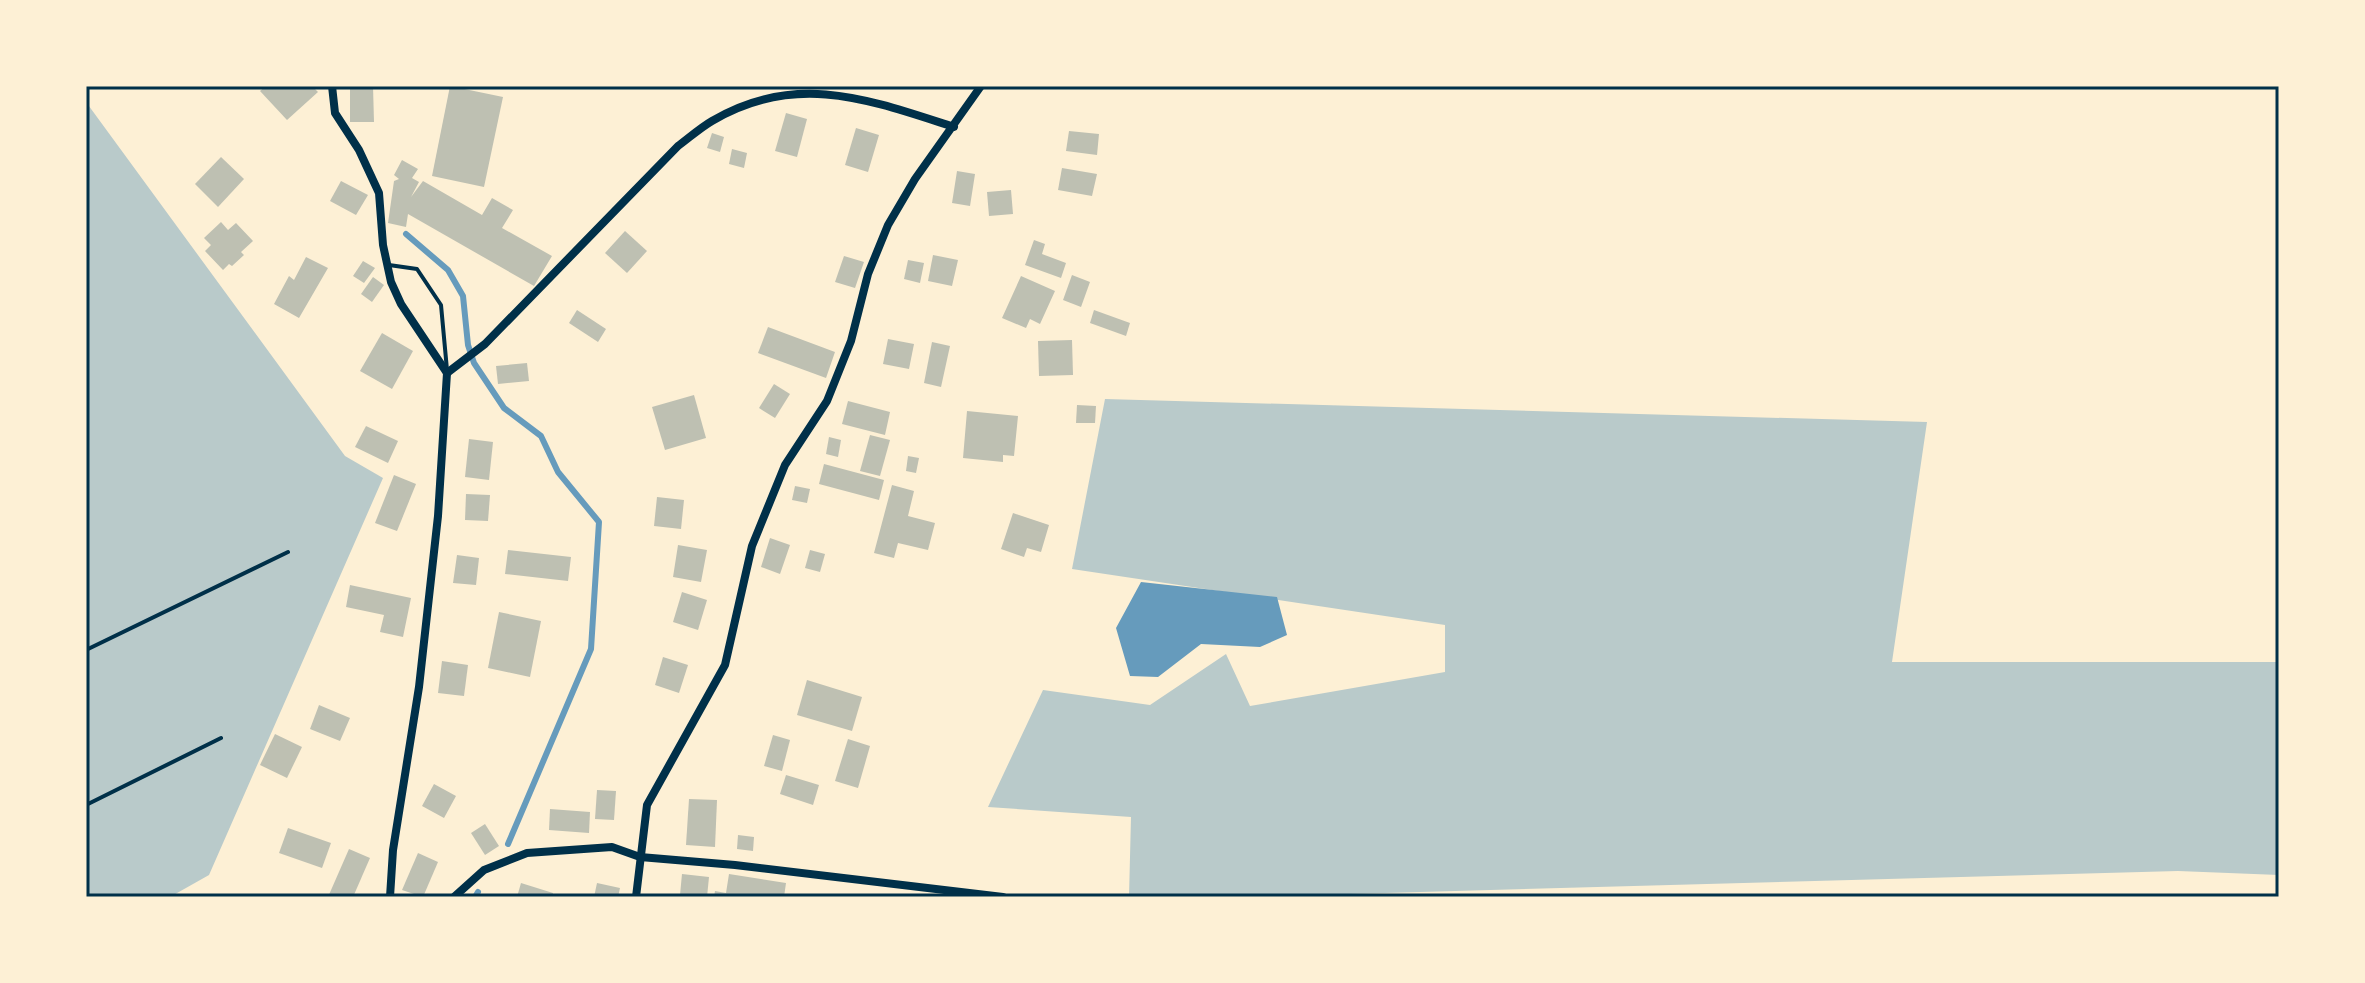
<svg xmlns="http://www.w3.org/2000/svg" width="2365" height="983" font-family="Rubik,sans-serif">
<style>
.green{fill:#b9caca}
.water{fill:#669bbc}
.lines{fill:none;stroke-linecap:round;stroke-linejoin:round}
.stream{stroke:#669bbc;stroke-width:6}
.building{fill:#bec0b2}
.service{stroke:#003049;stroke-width:4}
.minor{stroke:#003049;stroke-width:8}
.neatline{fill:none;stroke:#003049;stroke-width:3}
</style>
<rect width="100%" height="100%" fill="#fdf0d5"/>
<g class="green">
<path d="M 86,102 L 345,456 L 383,478 L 209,875 L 170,897 L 86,897 Z"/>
<path d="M 1105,399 L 1927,422 L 1892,662 L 2279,662 L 2279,875 L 2178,871 L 1239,897 L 1129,897 L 1131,817 L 988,807 L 1043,690 L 1150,705 L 1226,654 L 1250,706 L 1445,672 L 1445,625 L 1072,569 Z"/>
</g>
<path class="water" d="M 1141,582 L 1277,597 L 1287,635 L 1260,647 L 1201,644 L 1158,677 L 1130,676 L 1116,628 Z"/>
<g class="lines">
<g class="stream">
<path d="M 406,234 L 448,270 L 463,296 L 468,345 L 474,363 L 504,408 L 541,436 L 558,472 L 599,522 L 591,649 L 508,844"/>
<path d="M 475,897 L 478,892"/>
</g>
</g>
<g class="building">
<path d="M 266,86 L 312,86 L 318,92 L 287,120 L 260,91 Z"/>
<path d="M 350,86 L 373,86 L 374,122 L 350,122 Z"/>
<path d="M 450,86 L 503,97 L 484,187 L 432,176 Z"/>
<path d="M 786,113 L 807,119 L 797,157 L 775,151 Z"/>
<path d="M 856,128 L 879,135 L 868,172 L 845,165 Z"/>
<path d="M 1069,131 L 1099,134 L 1097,155 L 1066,151 Z"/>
<path d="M 712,133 L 724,137 L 720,152 L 707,148 Z"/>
<path d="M 732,149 L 747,153 L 744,168 L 729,164 Z"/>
<path d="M 221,157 L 244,179 L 218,207 L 195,184 Z"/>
<path d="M 402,160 L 418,169 L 412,178 L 419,182 L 411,197 L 423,181 L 482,215 L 492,198 L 513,210 L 502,228 L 552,256 L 534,286 L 408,214 L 406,227 L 388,223 L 394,181 L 399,179 L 394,175 Z"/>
<path d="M 1062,168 L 1097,174 L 1092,196 L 1058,190 Z"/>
<path d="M 957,171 L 975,174 L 970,206 L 952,203 Z"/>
<path d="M 341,181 L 368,195 L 356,215 L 330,201 Z"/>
<path d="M 1011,190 L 1013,214 L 989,216 L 987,192 Z"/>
<path d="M 221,222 L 228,230 L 236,223 L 253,241 L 241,252 L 244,255 L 232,266 L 229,264 L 223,270 L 205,251 L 211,245 L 204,238 Z"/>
<path d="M 625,231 L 647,251 L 627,273 L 605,253 Z"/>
<path d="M 1034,240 L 1045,244 L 1042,254 L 1066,263 L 1061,278 L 1025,265 Z"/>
<path d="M 933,255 L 958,260 L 952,286 L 928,281 Z"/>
<path d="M 844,256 L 864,262 L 855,288 L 835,282 Z"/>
<path d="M 306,257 L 328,268 L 299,318 L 274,304 L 289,276 L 294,280 Z"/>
<path d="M 908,260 L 924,263 L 920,283 L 904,279 Z"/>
<path d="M 363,261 L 375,268 L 364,283 L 353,276 Z"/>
<path d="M 1072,275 L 1090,282 L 1081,307 L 1063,300 Z"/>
<path d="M 1021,276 L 1055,291 L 1040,324 L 1030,319 L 1026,328 L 1002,318 Z"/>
<path d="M 373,277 L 384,285 L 372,302 L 361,294 Z"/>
<path d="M 577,310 L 606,329 L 598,342 L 569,323 Z"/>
<path d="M 1094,310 L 1130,323 L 1126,336 L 1090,323 Z"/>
<path d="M 768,327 L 835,352 L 826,378 L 758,353 Z"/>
<path d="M 382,333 L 413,351 L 392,389 L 360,371 Z"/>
<path d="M 888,339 L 914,344 L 909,369 L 883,364 Z"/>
<path d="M 1072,340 L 1073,375 L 1039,376 L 1038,341 Z"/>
<path d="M 932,342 L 950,346 L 941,387 L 924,383 Z"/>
<path d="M 527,363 L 529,381 L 498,384 L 496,366 Z"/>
<path d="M 774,384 L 790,394 L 775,418 L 759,408 Z"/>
<path d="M 694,395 L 706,438 L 665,450 L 652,407 Z"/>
<path d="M 848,401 L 890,412 L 885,435 L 842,424 Z"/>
<path d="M 1077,405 L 1096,406 L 1095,423 L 1076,423 Z"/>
<path d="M 967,411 L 1018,416 L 1014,456 L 1003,455 L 1003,462 L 963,458 Z"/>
<path d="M 366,426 L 398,441 L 388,463 L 355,447 Z"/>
<path d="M 870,435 L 890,440 L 880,476 L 860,471 Z"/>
<path d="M 829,437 L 841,440 L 838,457 L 826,454 Z"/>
<path d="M 469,439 L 493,442 L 489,480 L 465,477 Z"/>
<path d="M 908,456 L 919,458 L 916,473 L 906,471 Z"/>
<path d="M 824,464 L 884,480 L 879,500 L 819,484 Z"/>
<path d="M 394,475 L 416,484 L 397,531 L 375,523 Z"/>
<path d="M 892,485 L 914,491 L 908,516 L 935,523 L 928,550 L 898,543 L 894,558 L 874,553 Z"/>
<path d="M 795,486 L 810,489 L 807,503 L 792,500 Z"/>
<path d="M 466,494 L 490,495 L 488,521 L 465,520 Z"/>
<path d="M 657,497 L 684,500 L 681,529 L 654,526 Z"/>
<path d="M 1013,513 L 1049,525 L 1041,552 L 1027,548 L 1024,557 L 1001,549 Z"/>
<path d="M 770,538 L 790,545 L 780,574 L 761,567 Z"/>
<path d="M 678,545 L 707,550 L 701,582 L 673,577 Z"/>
<path d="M 508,550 L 571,557 L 568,581 L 505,574 Z"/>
<path d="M 810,550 L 825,554 L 820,572 L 805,568 Z"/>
<path d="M 457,555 L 479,558 L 476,585 L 453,583 Z"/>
<path d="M 350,585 L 411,598 L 403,637 L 380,632 L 384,615 L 346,607 Z"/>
<path d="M 682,592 L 707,600 L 698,630 L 673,622 Z"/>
<path d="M 499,612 L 541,621 L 530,677 L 488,668 Z"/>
<path d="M 663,657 L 688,665 L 679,693 L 655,685 Z"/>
<path d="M 442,661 L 468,665 L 464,696 L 438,693 Z"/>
<path d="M 807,680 L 862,697 L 852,731 L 797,715 Z"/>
<path d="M 319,705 L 350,718 L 340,741 L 310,729 Z"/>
<path d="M 275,734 L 302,747 L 287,778 L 260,765 Z"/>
<path d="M 773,735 L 790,740 L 782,771 L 764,766 Z"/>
<path d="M 848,739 L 870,746 L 858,788 L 835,781 Z"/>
<path d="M 786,775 L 819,785 L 813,805 L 780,794 Z"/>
<path d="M 434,784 L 456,796 L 444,818 L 422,806 Z"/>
<path d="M 597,790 L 616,791 L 614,820 L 595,819 Z"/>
<path d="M 689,799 L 717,800 L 715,847 L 686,845 Z"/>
<path d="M 550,809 L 590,812 L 589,833 L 549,830 Z"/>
<path d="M 485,824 L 499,846 L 485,855 L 471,833 Z"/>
<path d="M 288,828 L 331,843 L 322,868 L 279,853 Z"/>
<path d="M 738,835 L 754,837 L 753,851 L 737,849 Z"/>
<path d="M 349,849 L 370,858 L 353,897 L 328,897 Z"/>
<path d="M 418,853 L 438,862 L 423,897 L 402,890 Z"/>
<path d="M 682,874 L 709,877 L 707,897 L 680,895 Z"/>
<path d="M 729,874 L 786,883 L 784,897 L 714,897 L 715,891 L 726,893 Z"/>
<path d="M 521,883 L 553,893 L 552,897 L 517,897 Z"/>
<path d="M 597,883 L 620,888 L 618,897 L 594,897 Z"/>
</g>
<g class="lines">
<g class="service">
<path d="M 389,265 L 417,269 L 441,305 L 447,370"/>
<path d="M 86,650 L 288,552"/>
<path d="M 86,805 L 221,738"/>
</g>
<g class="minor">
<path d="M 332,86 L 335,113 L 359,150 L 379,193 L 383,245 L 391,282 L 401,304 L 447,373 L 438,516 L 419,687 L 393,850 L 390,897"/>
<path d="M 447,373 L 485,344 L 678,146 C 689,138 700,128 712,121 C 796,71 870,100 954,127"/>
<path d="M 454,897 L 484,870 L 527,853 L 612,847 L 640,857 L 735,865 L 1003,897"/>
<path d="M 636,897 L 647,805 L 725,665 L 752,546 L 785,465 L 827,401 L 851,341 L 868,274 L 888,225 L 915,179 L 981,86"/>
</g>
</g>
<rect width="2365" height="983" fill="none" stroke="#fdf0d5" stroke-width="176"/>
<rect x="88" y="88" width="2189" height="807" class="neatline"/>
</svg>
